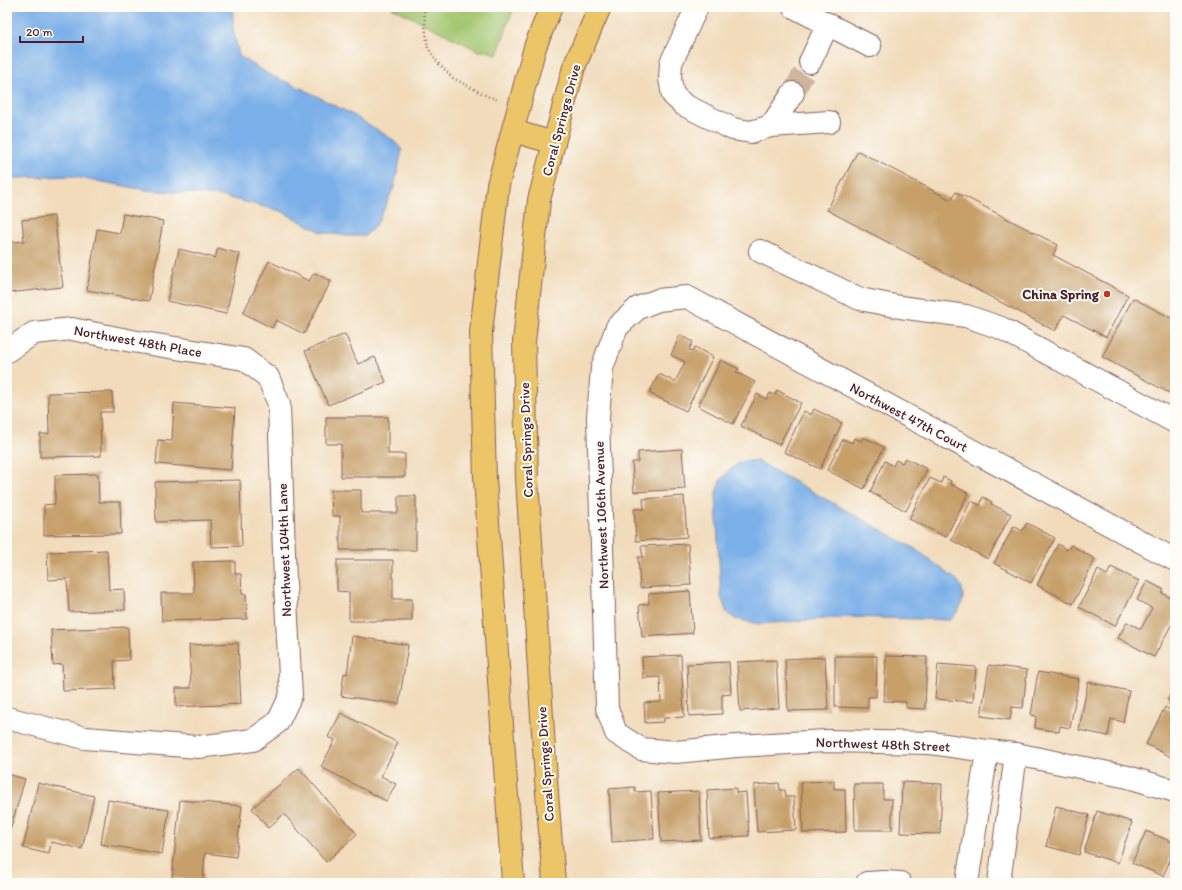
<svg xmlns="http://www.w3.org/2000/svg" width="1182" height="890" font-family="Itim,sans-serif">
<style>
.green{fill:#a3c670;stroke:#76724e}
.water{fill:#7aafe8;stroke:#62678a}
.building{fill:#c69f69}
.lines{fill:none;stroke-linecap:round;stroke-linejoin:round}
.minor-tunnel{stroke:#d0b59e;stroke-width:22;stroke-dasharray:22 11;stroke-linecap:butt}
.minor-casing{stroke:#84615d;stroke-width:24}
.major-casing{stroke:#84615d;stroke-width:24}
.path{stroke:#84615d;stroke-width:2.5;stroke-dasharray:1 3;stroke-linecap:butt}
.minor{stroke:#fff;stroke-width:22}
.major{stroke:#edc569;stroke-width:22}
.poi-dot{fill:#c8321e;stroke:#fdfcf7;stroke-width:1.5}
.labels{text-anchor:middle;stroke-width:4;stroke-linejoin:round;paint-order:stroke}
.street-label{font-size:14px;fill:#4a1f2b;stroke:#fdfcf7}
.poi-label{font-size:14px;font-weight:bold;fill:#4a1f2b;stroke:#fdfcf7;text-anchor:end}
</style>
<rect width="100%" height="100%" fill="#fdfcf7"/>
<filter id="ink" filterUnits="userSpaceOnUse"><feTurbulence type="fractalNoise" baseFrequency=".025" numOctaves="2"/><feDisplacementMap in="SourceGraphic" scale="8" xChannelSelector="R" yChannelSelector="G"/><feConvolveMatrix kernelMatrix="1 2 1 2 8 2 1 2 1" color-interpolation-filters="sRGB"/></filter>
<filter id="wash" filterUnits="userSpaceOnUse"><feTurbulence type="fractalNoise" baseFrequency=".012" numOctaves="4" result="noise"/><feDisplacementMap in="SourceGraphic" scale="16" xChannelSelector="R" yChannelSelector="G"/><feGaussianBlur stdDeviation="0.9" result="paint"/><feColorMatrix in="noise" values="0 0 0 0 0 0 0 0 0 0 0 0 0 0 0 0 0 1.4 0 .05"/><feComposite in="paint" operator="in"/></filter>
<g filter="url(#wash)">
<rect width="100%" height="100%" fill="#f1dbbb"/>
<path class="green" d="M 391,7 L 514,7 L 497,55 L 488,51 L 479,51 Z"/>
<g class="water">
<path d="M 7,7 L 233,7 L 233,29 L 239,56 L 270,75 L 303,89 L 353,115 L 392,139 L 402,150 L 394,187 L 378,222 L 365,236 L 347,236 L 321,232 L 281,211 L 221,196 L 146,190 L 70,176 L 15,178 L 7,181 Z"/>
<path d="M 743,461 L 757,461 L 914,548 L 958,581 C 968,595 962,609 950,620 L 850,617 L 759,624 L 735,619 L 727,613 L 721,597 L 718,544 L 716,493 L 720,481 L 732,468 Z"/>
</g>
<g id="blocks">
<g class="building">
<path d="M 858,151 L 951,200 L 956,192 L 1058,245 L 1053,255 L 1128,295 L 1106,337 L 1064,315 L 1055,331 L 827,210 Z"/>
<path d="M 123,214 L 163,221 L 149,301 L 87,290 L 97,229 L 120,233 Z"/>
<path d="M 54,216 L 63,287 L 7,293 L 7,243 L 24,241 L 22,220 Z"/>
<path d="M 218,248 L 240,254 L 226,314 L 167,301 L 179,249 L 215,258 Z"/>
<path d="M 269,261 L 309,281 L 314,273 L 331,281 L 304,334 L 276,320 L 272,328 L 243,313 Z"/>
<path d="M 1133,298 L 1175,320 L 1175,396 L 1102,357 Z"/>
<path d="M 345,334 L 358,364 L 375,357 L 386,382 L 328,405 L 305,351 Z"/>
<path d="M 680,335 L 693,342 L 689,350 L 693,351 L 695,347 L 713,357 L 686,411 L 649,393 L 659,374 L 675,382 L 685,362 L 671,355 Z"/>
<path d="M 721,360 L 739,369 L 736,372 L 755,382 L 733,424 L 698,406 Z"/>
<path d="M 777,390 L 801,403 L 779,445 L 741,426 L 757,394 L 767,399 L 770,393 L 775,395 Z"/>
<path d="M 112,392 L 113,412 L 100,412 L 101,456 L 40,457 L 40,434 L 49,434 L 48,393 Z"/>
<path d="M 174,403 L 235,408 L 231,470 L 156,464 L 158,440 L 172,441 Z"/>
<path d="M 814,409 L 842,423 L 820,469 L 784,452 L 804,411 L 811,415 Z"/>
<path d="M 326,417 L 388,417 L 388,454 L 405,454 L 405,477 L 341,477 L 341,444 L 326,444 Z"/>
<path d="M 863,437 L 884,447 L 864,489 L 827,470 L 843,439 L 852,443 L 854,438 L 861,441 Z"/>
<path d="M 682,449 L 685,489 L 634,492 L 632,462 L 638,462 L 638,452 Z"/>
<path d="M 905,458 L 927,469 L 906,511 L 870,492 L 885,461 L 893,466 L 896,460 L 902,463 Z"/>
<path d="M 98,474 L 99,502 L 120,502 L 121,534 L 44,535 L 44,505 L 55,504 L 55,475 Z"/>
<path d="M 943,477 L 951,481 L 950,484 L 968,493 L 946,537 L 909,519 L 930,478 L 941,483 Z"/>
<path d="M 240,480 L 242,546 L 211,547 L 210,520 L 156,522 L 155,482 Z"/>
<path d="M 331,490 L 361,490 L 361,513 L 398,513 L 398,496 L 416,496 L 416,550 L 340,550 L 340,516 L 332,516 Z"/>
<path d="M 684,496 L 687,537 L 636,541 L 634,509 L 644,509 L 643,499 Z"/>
<path d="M 983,497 L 992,502 L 991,504 L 1011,514 L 988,559 L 951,540 L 971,501 L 980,505 Z"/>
<path d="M 1027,523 L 1055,538 L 1031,583 L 994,563 L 1014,526 L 1022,531 Z"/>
<path d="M 688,544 L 691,585 L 640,588 L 638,557 L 643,557 L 641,546 Z"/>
<path d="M 1058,544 L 1067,550 L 1071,545 L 1095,559 L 1073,604 L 1037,585 Z"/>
<path d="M 107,550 L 109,590 L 124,589 L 125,610 L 69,612 L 67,579 L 48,580 L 47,552 Z"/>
<path d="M 337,560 L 393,560 L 393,599 L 412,599 L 412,621 L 349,621 L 349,592 L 337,591 Z"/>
<path d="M 235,561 L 235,574 L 241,574 L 242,594 L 246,594 L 247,619 L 162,621 L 161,593 L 194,593 L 193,562 Z"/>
<path d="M 1111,567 L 1139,581 L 1115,626 L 1079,607 L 1098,570 L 1107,575 Z"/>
<path d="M 1147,581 L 1164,590 L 1162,593 L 1175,600 L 1175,618 L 1154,657 L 1118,638 L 1127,622 L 1141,629 L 1152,608 L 1137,600 Z"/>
<path d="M 690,591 L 693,633 L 642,637 L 639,605 L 649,604 L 649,594 Z"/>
<path d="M 128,627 L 129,660 L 114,661 L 115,689 L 63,691 L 62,664 L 53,665 L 51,630 Z"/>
<path d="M 352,636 L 408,645 L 399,704 L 341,696 L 344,673 L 347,674 Z"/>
<path d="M 238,643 L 241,704 L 176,707 L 176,688 L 191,688 L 189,645 Z"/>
<path d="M 681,655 L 684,717 L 664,718 L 664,722 L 645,723 L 644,703 L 661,702 L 660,677 L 643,678 L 642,657 Z"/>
<path d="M 835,656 L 877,656 L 876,697 L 868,697 L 868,708 L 835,707 Z"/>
<path d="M 886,656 L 927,657 L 925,709 L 906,708 L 906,702 L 884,701 Z"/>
<path d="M 825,657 L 828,710 L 788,711 L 785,659 Z"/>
<path d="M 776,660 L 779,708 L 740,711 L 737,662 Z"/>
<path d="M 729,662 L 731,694 L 722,695 L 722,714 L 689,716 L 687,664 Z"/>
<path d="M 938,664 L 976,667 L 973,702 L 935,699 Z"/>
<path d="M 989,665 L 1027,670 L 1023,708 L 1012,707 L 1010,720 L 981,716 Z"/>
<path d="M 1038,672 L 1079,679 L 1070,728 L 1060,726 L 1059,732 L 1035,728 L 1036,716 L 1031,715 Z"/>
<path d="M 1088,682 L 1129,691 L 1123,722 L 1111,719 L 1108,736 L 1079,730 Z"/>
<path d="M 1175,685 L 1175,703 L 1167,700 Z"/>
<path d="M 1165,707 L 1175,713 L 1175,759 L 1146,744 Z"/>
<path d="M 341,713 L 398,743 L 381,776 L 396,784 L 386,801 L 321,767 L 335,740 L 328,737 Z"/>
<path d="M 299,768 L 357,834 L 326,862 L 284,814 L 268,828 L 252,808 Z"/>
<path d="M 7,774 L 25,779 L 9,834 L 7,833 Z"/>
<path d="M 834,781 L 834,789 L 845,789 L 846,832 L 803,833 L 801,782 Z"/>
<path d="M 902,782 L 942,784 L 940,834 L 900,833 Z"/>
<path d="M 38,783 L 94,796 L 82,849 L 51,842 L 49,854 L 23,848 Z"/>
<path d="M 779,783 L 780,790 L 785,790 L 786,797 L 794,797 L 796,830 L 757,832 L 754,785 Z"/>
<path d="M 854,784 L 883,784 L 883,799 L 892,799 L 892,830 L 855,830 Z"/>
<path d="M 635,787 L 635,792 L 651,791 L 654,839 L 612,842 L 609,789 Z"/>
<path d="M 736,788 L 736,793 L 746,792 L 749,836 L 709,838 L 707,790 Z"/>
<path d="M 699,791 L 701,840 L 661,842 L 658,793 Z"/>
<path d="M 108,800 L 169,810 L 162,854 L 101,844 Z"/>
<path d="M 180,800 L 242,806 L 236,857 L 205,853 L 203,881 L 172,878 Z"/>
<path d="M 1056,806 L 1089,815 L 1079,855 L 1046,846 Z"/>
<path d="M 1097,811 L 1132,822 L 1118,863 L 1084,852 Z"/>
<path d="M 1146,831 L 1175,843 L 1175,849 L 1163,876 L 1132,863 Z"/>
</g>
</g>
</g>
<g filter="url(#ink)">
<use href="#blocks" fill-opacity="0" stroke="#84615d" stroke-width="1"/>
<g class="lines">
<path class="minor-tunnel" d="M 793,93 L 810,62"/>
<g class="minor-casing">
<g id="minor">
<path d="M 697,7 L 671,63 L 670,79 L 673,95 L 684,105 L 733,129 L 751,132 L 771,126 L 793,93"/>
<path d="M 794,7 L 870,46"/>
<path d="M 810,62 L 828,24"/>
<path d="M 771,126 L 829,122"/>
<path d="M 760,251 L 860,299 L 900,307 L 966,316 L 1001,328 L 1175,422"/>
<path d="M 7,351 L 34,333 L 72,329 L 132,341 L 244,359 L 268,377 L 279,404 L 285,582 L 291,695 L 278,722 L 253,740 L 198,747 L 85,738 L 7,718"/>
<path d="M 1175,560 L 687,297 L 658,300 L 638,308 L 617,327 L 602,368 L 598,417 L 607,708 L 616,733 L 641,749 L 676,752 L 736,746 L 826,741 L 931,743 L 987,751 L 1016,754 L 1128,777 L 1175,791"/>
<path d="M 867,883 L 884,882 L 900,883"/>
<path d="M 967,883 L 987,751"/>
<path d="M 999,883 L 1016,754"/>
</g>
</g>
<g class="major-casing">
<g id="major">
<path d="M 513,131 L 554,143"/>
<path d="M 513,883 L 485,479 L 481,332 L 498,185 L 535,47 L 551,7"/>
<path d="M 554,883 L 546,780 L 527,479 L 524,342 L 539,200 L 574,67 L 600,7"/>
</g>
</g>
<path class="path" d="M 424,7 L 425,24 L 428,48 L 438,63 L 453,78 L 487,96 L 499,100"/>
<use href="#minor" class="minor"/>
<use href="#major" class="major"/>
</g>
</g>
<circle class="poi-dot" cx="1107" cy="294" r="4"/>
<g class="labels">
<g class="street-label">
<text transform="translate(561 120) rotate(-75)" y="5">Coral Springs Drive</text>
<text transform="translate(138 341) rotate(10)" y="5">Northwest 48th Place</text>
<text transform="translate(909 417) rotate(28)" y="5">Northwest 47th Court</text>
<text transform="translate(526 440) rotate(-92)" y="5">Coral Springs Drive</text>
<text transform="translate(601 515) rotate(-92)" y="5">Northwest 106th Avenue</text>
<text transform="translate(284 550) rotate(-92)" y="5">Northwest 104th Lane</text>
<text transform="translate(883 744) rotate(2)" y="5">Northwest 48th Street</text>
<text transform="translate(545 764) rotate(-94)" y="5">Coral Springs Drive</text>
</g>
<g class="poi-label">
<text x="1099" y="299">China Spring</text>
</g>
</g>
<rect width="1182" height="890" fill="none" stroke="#fdfcf7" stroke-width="24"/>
<path d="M20 36v6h63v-6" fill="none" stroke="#4a1f2b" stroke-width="2"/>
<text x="26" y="36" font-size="12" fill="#4a1f2b" stroke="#fdfcf7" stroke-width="3" paint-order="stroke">20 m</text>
</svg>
